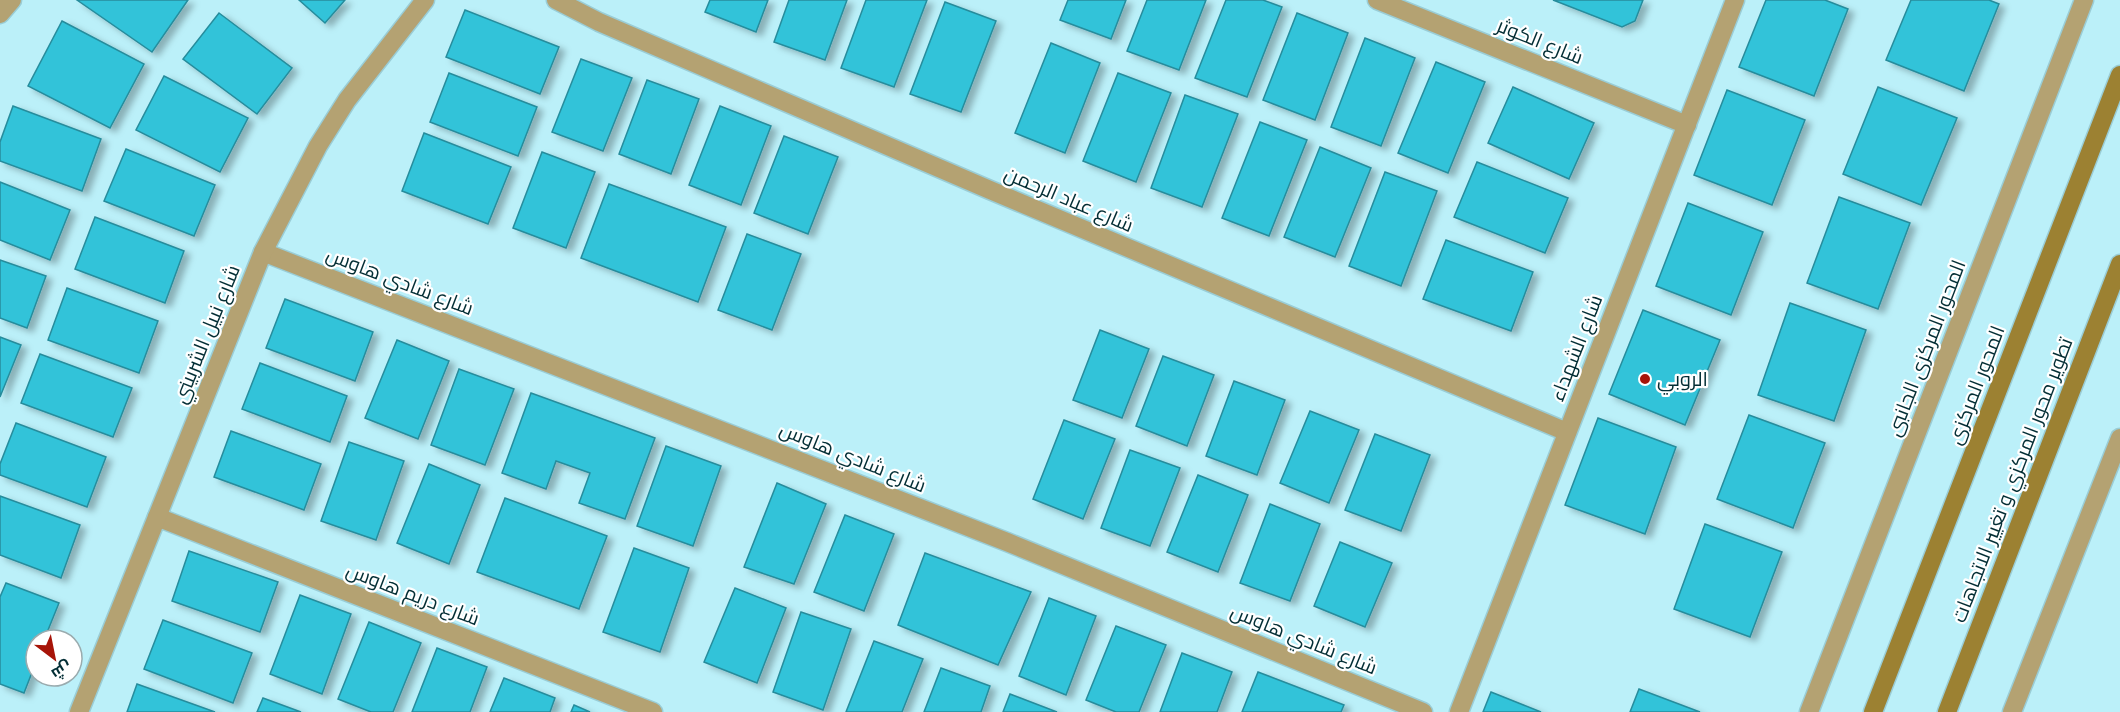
<svg xmlns="http://www.w3.org/2000/svg" width="2120" height="712" font-family="'Nunito Sans',Cairo,sans-serif">
<style>
.building{fill:#30c3d9;stroke:#278c9c;stroke-width:1.5;filter:url(#shadow)}
.lines{fill:none;stroke-linecap:round;stroke-linejoin:round}
.street-casing{stroke:#9acdd6;stroke-width:21}
.secondary-casing{stroke:#9acdd6;stroke-width:21}
.street{stroke:#b4a272;stroke-width:18}
.secondary{stroke:#9c8132;stroke-width:18}
.poi-dot{fill:#a71408;stroke:#fff;stroke-width:2}
.labels{text-anchor:middle;stroke-width:4.5;stroke-linejoin:round;paint-order:stroke}
.street-label{font-size:20px;fill:#032e35;stroke:#fff}
.poi-label{font-size:20px;fill:#032e35;stroke:#fff;text-anchor:start}
</style>
<defs>
<filter id="shadow"><feDropShadow dx="6" dy="4" stdDeviation="3" flood-color="#0004"/></filter>
</defs>
<rect width="100%" height="100%" fill="#bbf0f9"/>
<g class="building">
<path d="M 77,0 L 188,0 L 152,52 Z"/>
<path d="M 299,0 L 345,0 L 325,23 Z"/>
<path d="M 710,0 L 768,0 L 756,32 L 705,12 Z"/>
<path d="M 789,0 L 847,0 L 825,60 L 774,42 Z"/>
<path d="M 866,0 L 927,0 L 894,87 L 841,68 Z"/>
<path d="M 1068,0 L 1126,0 L 1111,39 L 1060,20 Z"/>
<path d="M 1147,0 L 1206,0 L 1179,70 L 1127,51 Z"/>
<path d="M 1226,0 L 1263,0 L 1282,7 L 1247,97 L 1195,78 Z"/>
<path d="M 1553,0 L 1643,0 L 1635,21 L 1622,27 Z"/>
<path d="M 1766,0 L 1825,0 L 1848,9 L 1814,96 L 1739,67 Z"/>
<path d="M 1911,0 L 1989,0 L 1999,4 L 1964,91 L 1886,60 Z"/>
<path d="M 945,2 L 996,21 L 961,112 L 910,94 Z"/>
<path d="M 465,10 L 559,47 L 540,94 L 446,57 Z"/>
<path d="M 219,13 L 292,68 L 257,114 L 183,59 Z"/>
<path d="M 1297,13 L 1348,33 L 1315,120 L 1263,100 Z"/>
<path d="M 62,21 L 144,64 L 110,128 L 28,86 Z"/>
<path d="M 1365,38 L 1415,58 L 1381,146 L 1331,127 Z"/>
<path d="M 1051,43 L 1100,63 L 1065,153 L 1015,133 Z"/>
<path d="M 581,59 L 632,78 L 603,151 L 552,132 Z"/>
<path d="M 1436,62 L 1485,82 L 1448,173 L 1398,153 Z"/>
<path d="M 449,73 L 537,107 L 518,156 L 430,122 Z"/>
<path d="M 1118,73 L 1171,93 L 1136,182 L 1083,161 Z"/>
<path d="M 164,76 L 248,118 L 220,172 L 136,130 Z"/>
<path d="M 647,80 L 699,99 L 671,174 L 619,154 Z"/>
<path d="M 1513,87 L 1594,123 L 1569,179 L 1488,143 Z"/>
<path d="M 1878,87 L 1957,118 L 1921,205 L 1843,174 Z"/>
<path d="M 1727,90 L 1805,120 L 1772,205 L 1694,175 Z"/>
<path d="M 1185,95 L 1238,114 L 1202,207 L 1151,188 Z"/>
<path d="M 13,106 L 101,139 L 82,191 L 0,161 L 0,142 Z"/>
<path d="M 720,106 L 771,126 L 741,205 L 689,185 Z"/>
<path d="M 1260,122 L 1307,140 L 1269,236 L 1222,218 Z"/>
<path d="M 424,133 L 511,167 L 488,224 L 402,191 Z"/>
<path d="M 784,136 L 838,157 L 808,234 L 754,213 Z"/>
<path d="M 1320,147 L 1371,168 L 1335,257 L 1284,237 Z"/>
<path d="M 126,149 L 215,185 L 194,236 L 104,201 Z"/>
<path d="M 542,152 L 595,172 L 566,248 L 513,228 Z"/>
<path d="M 1477,162 L 1568,198 L 1545,253 L 1454,217 Z"/>
<path d="M 1385,172 L 1437,191 L 1401,286 L 1349,266 Z"/>
<path d="M 0,182 L 70,210 L 50,260 L 0,240 Z"/>
<path d="M 609,184 L 726,227 L 698,302 L 581,258 Z"/>
<path d="M 1839,197 L 1910,223 L 1878,309 L 1807,283 Z"/>
<path d="M 1688,203 L 1763,232 L 1731,315 L 1656,286 Z"/>
<path d="M 95,217 L 184,251 L 165,303 L 75,269 Z"/>
<path d="M 747,234 L 801,254 L 772,330 L 718,310 Z"/>
<path d="M 1446,240 L 1533,272 L 1511,331 L 1423,299 Z"/>
<path d="M 0,260 L 46,276 L 27,328 L 0,318 Z"/>
<path d="M 67,288 L 158,321 L 139,373 L 48,340 Z"/>
<path d="M 285,299 L 373,332 L 355,381 L 266,348 Z"/>
<path d="M 1790,303 L 1866,330 L 1834,421 L 1758,395 Z"/>
<path d="M 1643,310 L 1720,340 L 1685,425 L 1609,394 Z"/>
<path d="M 1100,330 L 1149,349 L 1122,418 L 1073,400 Z"/>
<path d="M 0,337 L 21,345 L 0,397 Z"/>
<path d="M 397,340 L 449,361 L 418,439 L 365,418 Z"/>
<path d="M 40,354 L 132,388 L 113,437 L 21,403 Z"/>
<path d="M 1163,356 L 1214,375 L 1187,446 L 1136,426 Z"/>
<path d="M 260,363 L 347,396 L 330,442 L 242,409 Z"/>
<path d="M 459,369 L 514,389 L 485,465 L 431,445 Z"/>
<path d="M 1234,381 L 1285,400 L 1257,475 L 1206,456 Z"/>
<path d="M 531,393 L 655,438 L 625,519 L 579,503 L 590,473 L 556,461 L 546,489 L 502,473 Z"/>
<path d="M 1310,411 L 1359,430 L 1329,503 L 1280,483 Z"/>
<path d="M 1749,415 L 1825,443 L 1793,528 L 1717,499 Z"/>
<path d="M 1598,418 L 1676,447 L 1645,534 L 1565,505 Z"/>
<path d="M 1064,420 L 1115,439 L 1083,519 L 1033,499 Z"/>
<path d="M 16,423 L 106,457 L 87,507 L 0,475 L 0,464 Z"/>
<path d="M 231,431 L 321,464 L 304,510 L 214,477 Z"/>
<path d="M 1375,434 L 1430,455 L 1401,531 L 1345,510 Z"/>
<path d="M 349,442 L 404,461 L 376,540 L 321,521 Z"/>
<path d="M 666,446 L 721,466 L 693,546 L 637,526 Z"/>
<path d="M 1130,450 L 1180,468 L 1150,546 L 1101,528 Z"/>
<path d="M 429,464 L 480,485 L 449,564 L 397,543 Z"/>
<path d="M 1198,475 L 1248,495 L 1218,572 L 1167,552 Z"/>
<path d="M 777,483 L 826,504 L 794,584 L 744,567 Z"/>
<path d="M 0,496 L 80,525 L 61,578 L 0,555 Z"/>
<path d="M 505,498 L 607,536 L 579,609 L 477,572 Z"/>
<path d="M 1270,504 L 1320,524 L 1290,601 L 1240,583 Z"/>
<path d="M 845,515 L 894,534 L 864,611 L 814,592 Z"/>
<path d="M 1705,524 L 1782,552 L 1750,637 L 1674,609 Z"/>
<path d="M 1340,542 L 1392,563 L 1365,627 L 1314,606 Z"/>
<path d="M 634,548 L 689,568 L 660,652 L 603,632 Z"/>
<path d="M 189,551 L 278,582 L 260,632 L 172,601 Z"/>
<path d="M 925,553 L 1031,592 L 998,665 L 898,625 Z"/>
<path d="M 6,583 L 59,603 L 44,640 L 36,640 L 36,662 L 24,693 L 0,684 L 0,597 Z"/>
<path d="M 735,588 L 786,608 L 757,683 L 704,662 Z"/>
<path d="M 300,595 L 351,614 L 322,694 L 270,674 Z"/>
<path d="M 1049,598 L 1096,616 L 1066,695 L 1019,676 Z"/>
<path d="M 801,612 L 851,629 L 823,710 L 773,692 Z"/>
<path d="M 163,620 L 252,653 L 233,703 L 144,669 Z"/>
<path d="M 369,622 L 421,643 L 393,712 L 371,712 L 338,699 Z"/>
<path d="M 1116,626 L 1166,645 L 1139,712 L 1116,712 L 1086,700 Z"/>
<path d="M 874,641 L 923,659 L 902,712 L 846,712 Z"/>
<path d="M 437,648 L 487,667 L 470,712 L 412,712 Z"/>
<path d="M 1182,653 L 1232,672 L 1217,712 L 1160,712 Z"/>
<path d="M 941,668 L 990,686 L 981,712 L 924,712 Z"/>
<path d="M 1258,672 L 1344,705 L 1341,712 L 1242,712 Z"/>
<path d="M 504,678 L 555,698 L 550,712 L 490,712 Z"/>
<path d="M 137,684 L 215,712 L 127,712 Z"/>
<path d="M 1639,689 L 1700,712 L 1630,712 Z"/>
<path d="M 1491,692 L 1541,712 L 1483,712 Z"/>
<path d="M 1010,694 L 1057,712 L 1003,712 Z"/>
<path d="M 263,698 L 301,712 L 257,712 Z"/>
<path d="M 574,705 L 590,712 L 571,712 Z"/>
</g>
<g class="lines">
<g class="street-casing">
<g id="street">
<path d="M 556,0 L 599,22 L 990,190 L 1567,432"/>
<path d="M 1377,0 L 1687,125"/>
<path d="M 0,14 L 12,0"/>
<path d="M 263,252 L 1007,542 L 1423,712"/>
<path d="M 157,517 L 653,712"/>
<path d="M 79,712 L 263,252 L 318,146 L 347,100 L 425,0"/>
<path d="M 1459,712 L 1735,0"/>
<path d="M 1809,712 L 2084,0"/>
<path d="M 2012,712 L 2120,438"/>
</g>
</g>
<g class="secondary-casing">
<g id="secondary">
<path d="M 1873,712 L 2120,75"/>
<path d="M 1947,712 L 2120,264"/>
</g>
</g>
<use href="#street" class="street"/>
<use href="#secondary" class="secondary"/>
</g>
<circle class="poi-dot" cx="1645" cy="379" r="6"/>
<g class="labels">
<g class="street-label">
<text transform="translate(1540 41) rotate(22)" y="7">شارع الكوثر</text>
<text transform="translate(1069 199) rotate(23)" y="7">شارع عباد الرحمن</text>
<text transform="translate(400 281) rotate(21)" y="7">شارع شادي هاوس</text>
<text transform="translate(206 334) rotate(-68)" y="7">شارع نبيل الشربيني</text>
<text transform="translate(1576 348) rotate(-69)" y="7">شارع الشهداء</text>
<text transform="translate(1926 348) rotate(-69)" y="7">المحور المركزى الجانبى</text>
<text transform="translate(1976 385) rotate(-69)" y="7">المحور المركزى</text>
<text transform="translate(853 457) rotate(22)" y="7">شارع شادي هاوس</text>
<text transform="translate(2012 480) rotate(-69)" y="7">تطوير محور المركزي و تغيير الاتجاهات</text>
<text transform="translate(413 594) rotate(21)" y="7">شارع دريم هاوس</text>
<text transform="translate(1304 639) rotate(22)" y="7">شارع شادي هاوس</text>
</g>
<g class="poi-label">
<text x="1657" y="386">الروبي</text>
</g>
</g>
<g transform="translate(54 658) rotate(148)"><circle r="28" fill="#ffffff" stroke="#9aabae" stroke-width="1.5"/>
<path d="M0-4.5L10 22L0 15L-10 22Z" fill="#a71408"/>
<text y="-9" font-size="16" font-weight="bold" text-anchor="middle" fill="#032e35">ش</text>
</g>
</svg>
